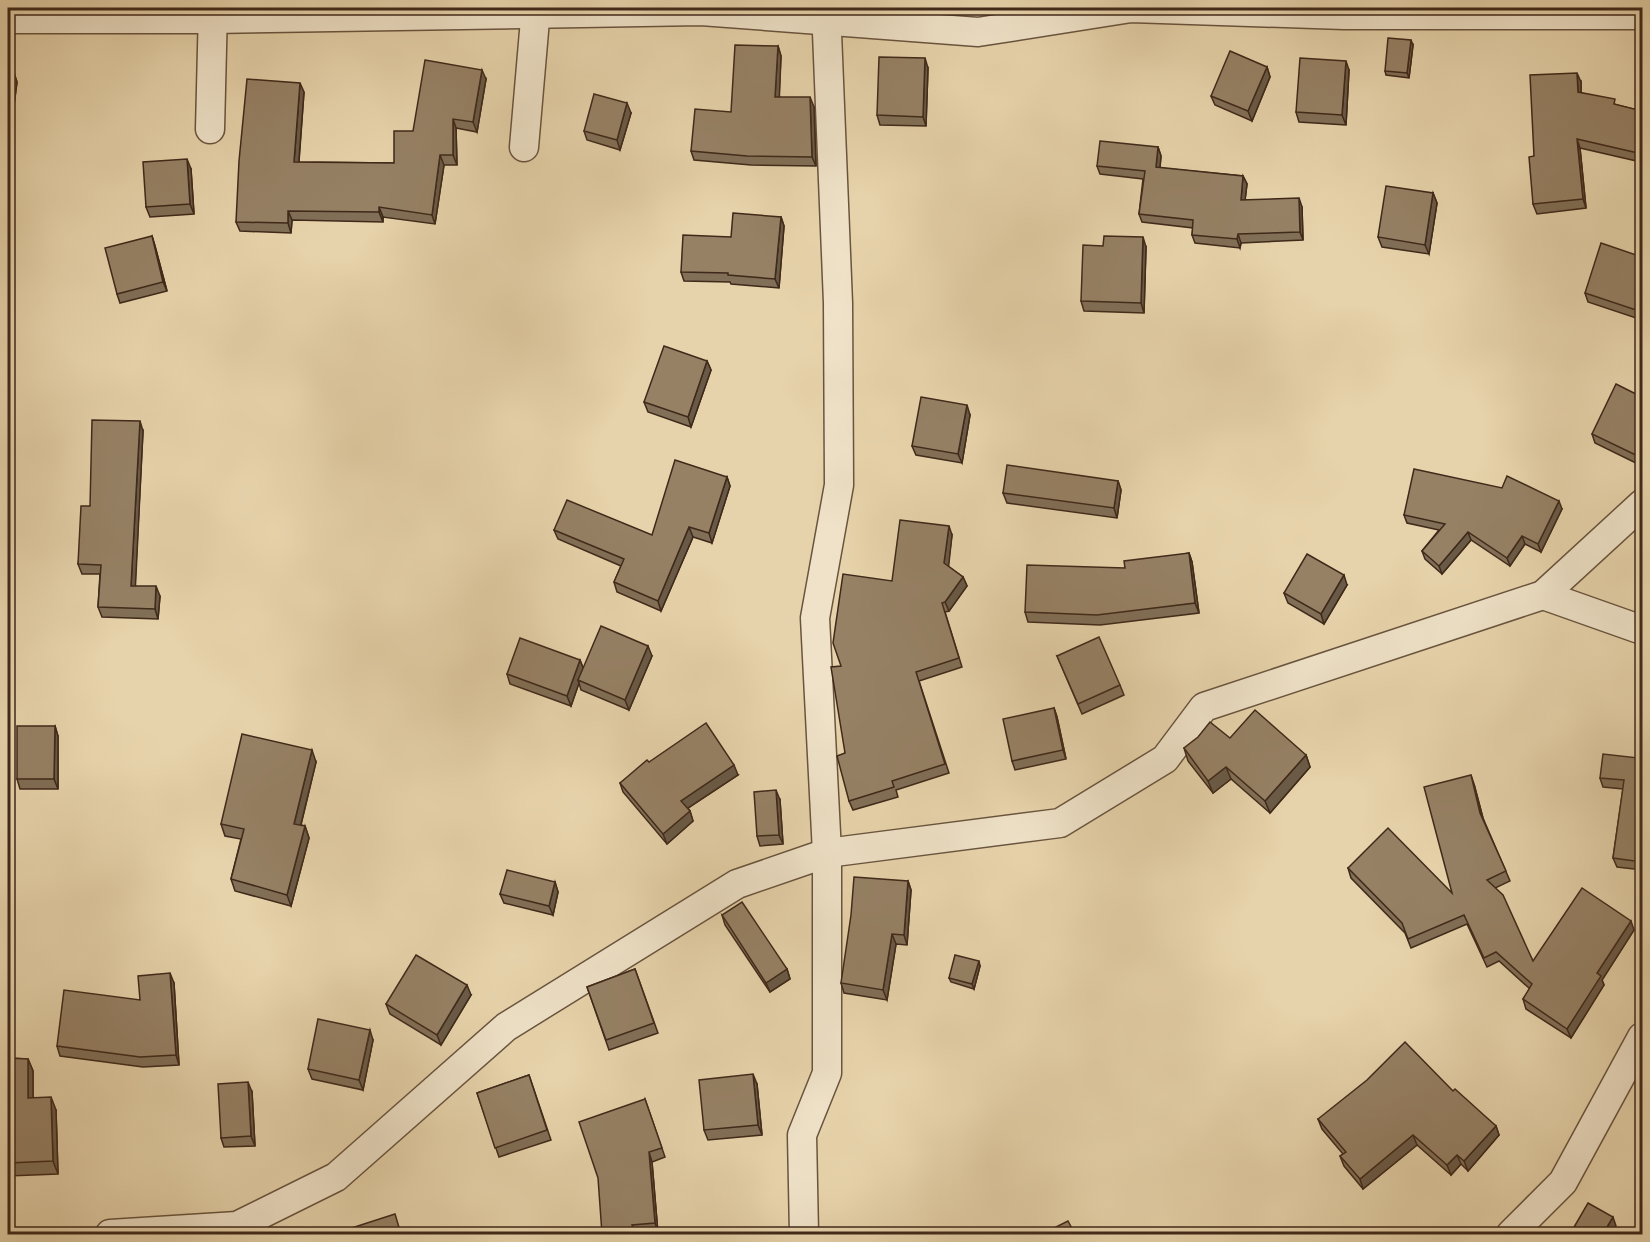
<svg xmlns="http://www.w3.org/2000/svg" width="1650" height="1242" font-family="Cardo,serif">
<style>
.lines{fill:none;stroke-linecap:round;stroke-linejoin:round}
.street-casing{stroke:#69543e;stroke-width:31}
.street{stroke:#efe2c8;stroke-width:28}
.wall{fill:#816f57;stroke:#3f291a;stroke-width:1.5}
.shaded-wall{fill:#695a47;stroke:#3f291a;stroke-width:1.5}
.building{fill:#968165;stroke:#3f291a;stroke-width:1.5}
</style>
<rect width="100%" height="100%" fill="#e7d3ab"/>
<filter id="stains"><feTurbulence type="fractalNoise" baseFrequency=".00333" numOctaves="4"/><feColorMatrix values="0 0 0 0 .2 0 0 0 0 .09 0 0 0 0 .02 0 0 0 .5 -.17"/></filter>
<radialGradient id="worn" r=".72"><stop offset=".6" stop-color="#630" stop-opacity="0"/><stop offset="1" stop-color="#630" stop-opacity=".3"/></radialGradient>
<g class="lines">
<g class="street-casing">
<g id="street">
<path d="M 8,19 L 213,19 L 701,11 L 978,32 L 1131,8 L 1344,15 L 1642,15"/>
<path d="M 210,129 L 213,8"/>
<path d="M 524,147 L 536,8"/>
<path d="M 1543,595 L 1642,630"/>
<path d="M 110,1234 L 237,1226 L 336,1177 L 506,1027 L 737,884 L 827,853 L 1060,823 L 1165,759 L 1204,707 L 1543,595 L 1642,504"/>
<path d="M 804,1234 L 802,1135 L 827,1073 L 827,853 L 815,618 L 839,485 L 838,303 L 826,8"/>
<path d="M 1511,1234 L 1563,1182 L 1642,1037"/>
</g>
</g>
<use href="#street" class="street"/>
</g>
<g class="wall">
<path d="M 1413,45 L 1409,78 L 1386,75 L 1385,71 Z"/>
<path d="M 778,46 L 781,56 L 779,97 L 814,107 L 816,166 L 751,165 L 694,160 L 691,151 L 731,112 Z"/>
<path d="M 1267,67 L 1270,77 L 1252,121 L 1215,105 L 1211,96 Z"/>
<path d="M 928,68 L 926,126 L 880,125 L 877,115 Z"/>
<path d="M 8,69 L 13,70 L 17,82 L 11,128 L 8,127 Z"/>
<path d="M 1349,70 L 1346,125 L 1299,122 L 1296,112 Z"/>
<path d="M 486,79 L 477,132 L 456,128 L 457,165 L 444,165 L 435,224 L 383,217 L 383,222 L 292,220 L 291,233 L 240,231 L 236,222 L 304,92 L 299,162 L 394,163 L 413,131 Z"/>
<path d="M 1581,82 L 1581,93 L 1617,105 L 1642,111 L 1642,155 L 1641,162 L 1580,148 L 1586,208 L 1537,214 L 1533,204 L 1534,156 Z"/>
<path d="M 631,113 L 620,150 L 587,140 L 584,131 Z"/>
<path d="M 1158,147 L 1161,156 L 1160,168 L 1243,176 L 1247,184 L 1245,200 L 1302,207 L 1303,240 L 1241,243 L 1240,248 L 1195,243 L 1192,235 L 1193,228 L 1142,222 L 1139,214 L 1143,179 L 1100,174 L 1097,166 Z"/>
<path d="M 191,169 L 194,214 L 150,217 L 146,207 Z"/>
<path d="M 1433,193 L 1437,203 L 1429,254 L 1382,247 L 1378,237 Z"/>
<path d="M 781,217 L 784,226 L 779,288 L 731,284 L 730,282 L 684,281 L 681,272 L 731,237 Z"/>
<path d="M 152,236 L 155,246 L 167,291 L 120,303 L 117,294 Z"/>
<path d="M 1146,247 L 1144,313 L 1084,311 L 1081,301 Z"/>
<path d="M 1642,257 L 1642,320 L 1588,302 L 1585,293 Z"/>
<path d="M 707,361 L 711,370 L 691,427 L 648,412 L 644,402 Z"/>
<path d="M 1642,397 L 1642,466 L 1595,443 L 1592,434 Z"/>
<path d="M 970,415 L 962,463 L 916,455 L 912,446 Z"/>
<path d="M 143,431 L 135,586 L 160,596 L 158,619 L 102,617 L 98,607 L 100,574 L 82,574 L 78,564 L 90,506 Z"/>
<path d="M 727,477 L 730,486 L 712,543 L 693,537 L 661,611 L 617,592 L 614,582 L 621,566 L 558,539 L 554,530 L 652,535 Z"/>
<path d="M 1118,481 L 1121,490 L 1117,518 L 1007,503 L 1003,493 Z"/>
<path d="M 1562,509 L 1541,552 L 1525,544 L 1510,566 L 1471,540 L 1442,574 L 1425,559 L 1422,551 L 1439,530 L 1407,523 L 1404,515 Z"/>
<path d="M 952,535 L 948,566 L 963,577 L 967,586 L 949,611 L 945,612 L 962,667 L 919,681 L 949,773 L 896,790 L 898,797 L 853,810 L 849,801 L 845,753 L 841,666 L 892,581 Z"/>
<path d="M 1189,553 L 1192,562 L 1199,613 L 1100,625 L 1028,622 L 1025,612 L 1125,568 Z"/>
<path d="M 1347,585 L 1324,624 L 1288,603 L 1284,593 Z"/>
<path d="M 652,656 L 629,710 L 581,690 L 579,683 L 571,706 L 510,684 L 507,674 L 580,660 L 583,668 Z"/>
<path d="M 1057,656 L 1120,685 L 1124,695 L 1082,714 Z"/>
<path d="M 1054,708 L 1057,717 L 1066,759 L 1015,770 L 1012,761 Z"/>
<path d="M 55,726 L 58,736 L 58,789 L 20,789 L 17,779 Z"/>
<path d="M 1642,735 L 1642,870 L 1617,867 L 1613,858 L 1623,789 L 1603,787 L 1600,778 L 1638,758 Z"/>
<path d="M 1230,738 L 1306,755 L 1310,767 L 1270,813 L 1231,779 L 1213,793 L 1188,761 L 1184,748 Z"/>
<path d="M 316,762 L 301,825 L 305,826 L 309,838 L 291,906 L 235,891 L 231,879 L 241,839 L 225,836 L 221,824 Z"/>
<path d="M 649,762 L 738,775 L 688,808 L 690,811 L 693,821 L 667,844 L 623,792 L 620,783 Z"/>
<path d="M 1474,784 L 1483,818 L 1510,881 L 1495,888 L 1533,961 L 1634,930 L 1602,980 L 1604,985 L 1571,1038 L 1526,1009 L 1523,999 L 1530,989 L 1499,961 L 1487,967 L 1467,924 L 1411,948 L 1405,933 L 1351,878 L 1348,868 L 1452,893 Z"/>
<path d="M 780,800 L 783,844 L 760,846 L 757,836 Z"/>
<path d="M 908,881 L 911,890 L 907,945 L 896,944 L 887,1000 L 844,993 L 841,983 Z"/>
<path d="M 555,882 L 558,892 L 553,915 L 504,903 L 500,894 Z"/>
<path d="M 722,915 L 787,969 L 790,979 L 770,992 L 725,925 Z"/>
<path d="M 980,966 L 974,989 L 951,982 L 949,978 Z"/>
<path d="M 635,969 L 658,1033 L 609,1050 L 587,987 Z"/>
<path d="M 174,983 L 179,1065 L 143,1067 L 60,1056 L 57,1046 L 140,1000 Z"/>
<path d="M 471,995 L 441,1045 L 390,1014 L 386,1004 Z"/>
<path d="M 373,1040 L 363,1090 L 312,1079 L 308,1069 Z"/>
<path d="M 8,1058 L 28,1059 L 33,1071 L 33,1097 L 56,1110 L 58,1174 L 8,1176 Z"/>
<path d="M 529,1075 L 551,1140 L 499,1157 L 477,1093 Z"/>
<path d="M 757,1084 L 762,1135 L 708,1140 L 704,1130 Z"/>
<path d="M 1453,1091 L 1496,1126 L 1499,1135 L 1468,1171 L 1461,1164 L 1451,1175 L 1417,1145 L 1363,1189 L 1344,1166 L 1340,1156 L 1343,1154 L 1322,1129 L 1318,1119 Z"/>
<path d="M 252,1092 L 255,1146 L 224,1147 L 221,1138 Z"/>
<path d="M 645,1099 L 665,1157 L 652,1162 L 658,1233 L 635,1234 L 602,1234 Z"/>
</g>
<g class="shaded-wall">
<path d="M 1411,40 L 1413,45 L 1409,78 L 1407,73 Z"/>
<path d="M 778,46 L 781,56 L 779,107 L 775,97 Z"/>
<path d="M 925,58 L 928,68 L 926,126 L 923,117 Z"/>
<path d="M 1346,61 L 1349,70 L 1346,125 L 1342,115 Z"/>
<path d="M 1267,67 L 1270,77 L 1252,121 L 1248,111 Z"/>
<path d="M 13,70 L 17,82 L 11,128 L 8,117 L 8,112 Z"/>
<path d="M 482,70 L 486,79 L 477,132 L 473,122 Z"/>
<path d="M 1577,73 L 1581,82 L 1581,101 L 1578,92 Z"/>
<path d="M 300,83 L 304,92 L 298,172 L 294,162 Z"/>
<path d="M 810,97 L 814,107 L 816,166 L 812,157 Z"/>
<path d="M 627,103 L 631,113 L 620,150 L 617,140 Z"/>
<path d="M 453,119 L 456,128 L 457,165 L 453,155 Z"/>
<path d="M 1577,139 L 1580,148 L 1586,208 L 1583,199 Z"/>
<path d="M 1640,140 L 1642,146 L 1642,155 L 1641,162 L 1638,153 Z"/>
<path d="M 1158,147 L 1161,156 L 1159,176 L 1156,167 Z"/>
<path d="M 440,155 L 444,165 L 435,224 L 432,215 Z"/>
<path d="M 187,159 L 191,169 L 194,214 L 190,204 Z"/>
<path d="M 1243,176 L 1247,184 L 1244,209 L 1241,200 Z"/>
<path d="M 1433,193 L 1437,203 L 1429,254 L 1425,245 Z"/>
<path d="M 1299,198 L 1302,207 L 1303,240 L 1300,232 Z"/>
<path d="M 379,207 L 383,217 L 383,222 L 379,212 Z"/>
<path d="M 288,211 L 292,220 L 291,233 L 288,223 Z"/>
<path d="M 8,217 L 10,224 L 9,266 L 8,263 Z"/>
<path d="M 781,217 L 784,226 L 779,288 L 775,279 Z"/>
<path d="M 1238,234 L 1241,243 L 1240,248 L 1237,239 Z"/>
<path d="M 152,236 L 155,246 L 167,291 L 163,282 Z"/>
<path d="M 1143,237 L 1146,247 L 1144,313 L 1141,303 Z"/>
<path d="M 707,361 L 711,370 L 691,427 L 688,417 Z"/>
<path d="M 967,405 L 970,415 L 962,463 L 958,454 Z"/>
<path d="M 140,421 L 143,431 L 135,595 L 131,586 Z"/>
<path d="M 727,477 L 730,486 L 712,543 L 709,533 Z"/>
<path d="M 1118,481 L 1121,490 L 1117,518 L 1114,508 Z"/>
<path d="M 1559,501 L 1562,509 L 1541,552 L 1538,544 Z"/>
<path d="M 949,526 L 952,535 L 948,572 L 944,563 Z"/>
<path d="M 689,527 L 693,537 L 661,611 L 658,601 Z"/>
<path d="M 1468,532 L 1471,540 L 1442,574 L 1439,566 Z"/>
<path d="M 1522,536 L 1525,544 L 1510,566 L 1507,558 Z"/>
<path d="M 1189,553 L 1192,562 L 1199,613 L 1195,603 Z"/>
<path d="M 1344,575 L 1347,585 L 1324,624 L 1321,614 Z"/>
<path d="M 963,577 L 967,586 L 949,611 L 945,602 Z"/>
<path d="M 156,586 L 160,596 L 158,619 L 155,609 Z"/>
<path d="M 648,646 L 652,656 L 629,710 L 625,700 Z"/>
<path d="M 580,660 L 584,670 L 578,680 L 579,683 L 571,706 L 567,696 Z"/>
<path d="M 1054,708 L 1057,717 L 1066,759 L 1063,750 Z"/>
<path d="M 55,726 L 58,736 L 58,789 L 54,779 Z"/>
<path d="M 312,750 L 316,762 L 298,836 L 294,824 Z"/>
<path d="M 1306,755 L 1310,767 L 1270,813 L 1265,801 Z"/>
<path d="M 734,765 L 738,775 L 685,810 L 681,801 Z"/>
<path d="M 1226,767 L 1231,779 L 1213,793 L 1208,781 Z"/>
<path d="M 1471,775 L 1474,784 L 1484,822 L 1480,813 Z"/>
<path d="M 776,790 L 780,800 L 783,844 L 779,835 Z"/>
<path d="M 690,811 L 693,821 L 667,844 L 663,834 Z"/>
<path d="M 305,826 L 309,838 L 291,906 L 287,895 Z"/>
<path d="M 908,881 L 911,890 L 907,945 L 904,935 Z"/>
<path d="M 555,882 L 558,892 L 553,915 L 549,906 Z"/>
<path d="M 1631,921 L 1634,930 L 1602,980 L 1604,985 L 1571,1038 L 1567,1029 L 1597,973 Z"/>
<path d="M 892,934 L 896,944 L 887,1000 L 883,990 Z"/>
<path d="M 979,961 L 980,966 L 974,989 L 972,984 Z"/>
<path d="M 787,969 L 790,979 L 770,992 L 766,983 Z"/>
<path d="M 170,973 L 174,983 L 179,1065 L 176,1055 Z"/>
<path d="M 467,985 L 471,995 L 441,1045 L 437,1035 Z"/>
<path d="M 370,1030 L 373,1040 L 363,1090 L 359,1080 Z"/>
<path d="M 28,1059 L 33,1071 L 33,1110 L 28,1098 Z"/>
<path d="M 753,1074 L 757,1084 L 762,1135 L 758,1125 Z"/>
<path d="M 248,1082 L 252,1092 L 255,1146 L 251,1136 Z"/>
<path d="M 51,1097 L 56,1110 L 58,1174 L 53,1161 Z"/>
<path d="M 1496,1126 L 1499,1135 L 1468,1171 L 1464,1161 Z"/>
<path d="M 1413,1135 L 1417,1145 L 1363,1189 L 1360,1179 Z"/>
<path d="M 649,1152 L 652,1162 L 658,1233 L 655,1223 Z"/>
<path d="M 1457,1155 L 1461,1164 L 1451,1175 L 1447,1165 Z"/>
<path d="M 1613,1217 L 1616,1226 L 1612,1234 L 1603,1234 Z"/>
</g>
<g class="building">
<path d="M 1388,38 L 1411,40 L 1407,73 L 1385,71 Z"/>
<path d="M 735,45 L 778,46 L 775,97 L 810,97 L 812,157 L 747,156 L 691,151 L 695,109 L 731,112 Z"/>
<path d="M 1230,51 L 1267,67 L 1248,111 L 1211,96 Z"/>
<path d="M 879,57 L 925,58 L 923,117 L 877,115 Z"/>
<path d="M 1300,58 L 1346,61 L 1342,115 L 1296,112 Z"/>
<path d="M 425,60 L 482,70 L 473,122 L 453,119 L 453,155 L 440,155 L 432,215 L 379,207 L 379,212 L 288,211 L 288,223 L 236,222 L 239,161 L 247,79 L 300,83 L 294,162 L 394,163 L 394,131 L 413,131 Z"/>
<path d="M 8,69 L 13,70 L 8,112 Z"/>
<path d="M 1577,73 L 1578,92 L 1615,99 L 1614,104 L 1642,111 L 1642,141 L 1640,140 L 1638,153 L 1577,139 L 1583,199 L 1533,204 L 1529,157 L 1534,156 L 1530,75 Z"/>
<path d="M 594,94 L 627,103 L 617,140 L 584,131 Z"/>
<path d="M 1100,141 L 1158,147 L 1156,167 L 1243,176 L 1241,200 L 1299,198 L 1300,232 L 1238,234 L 1237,239 L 1192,235 L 1193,220 L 1139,214 L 1145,171 L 1097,166 Z"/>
<path d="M 187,159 L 190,204 L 146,207 L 143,162 Z"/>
<path d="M 1386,186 L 1433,193 L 1425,245 L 1378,237 Z"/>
<path d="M 733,213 L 781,217 L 775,279 L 728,275 L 728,273 L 681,272 L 683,235 L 731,237 Z"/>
<path d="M 152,236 L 163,282 L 117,294 L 105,248 Z"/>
<path d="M 1104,236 L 1143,237 L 1141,303 L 1081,301 L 1083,245 L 1103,246 Z"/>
<path d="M 1601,243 L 1642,257 L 1642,312 L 1585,293 Z"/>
<path d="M 664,346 L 707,361 L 688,417 L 644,402 Z"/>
<path d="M 1616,384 L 1642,397 L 1642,458 L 1592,434 Z"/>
<path d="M 921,397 L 967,405 L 958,454 L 912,446 Z"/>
<path d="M 92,420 L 140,421 L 131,586 L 156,586 L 155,609 L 98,607 L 101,565 L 78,564 L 81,506 L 90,506 Z"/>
<path d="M 675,460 L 727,477 L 709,533 L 689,527 L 658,601 L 614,582 L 624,559 L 554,530 L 567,500 L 652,535 Z"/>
<path d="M 1007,465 L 1118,481 L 1114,508 L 1003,493 Z"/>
<path d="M 1414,469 L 1502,488 L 1507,476 L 1559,501 L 1538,544 L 1522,536 L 1507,558 L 1468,532 L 1439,566 L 1422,551 L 1445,524 L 1404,515 Z"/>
<path d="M 900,520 L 949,526 L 944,563 L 963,577 L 945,602 L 942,603 L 959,658 L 916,672 L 945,764 L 892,781 L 894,787 L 849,801 L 837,756 L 845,753 L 831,667 L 841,666 L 833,643 L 843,574 L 892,581 Z"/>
<path d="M 1189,553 L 1195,603 L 1097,615 L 1025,612 L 1027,565 L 1125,568 L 1124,561 Z"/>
<path d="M 1307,554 L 1344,575 L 1321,614 L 1284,593 Z"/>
<path d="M 601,626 L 648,646 L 625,700 L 578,680 Z"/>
<path d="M 1099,637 L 1120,685 L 1078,704 L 1057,656 Z"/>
<path d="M 520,638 L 580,660 L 567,696 L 507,674 Z"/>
<path d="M 1054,708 L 1063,750 L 1012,761 L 1003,719 Z"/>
<path d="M 1255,710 L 1306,755 L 1265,801 L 1226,767 L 1208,781 L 1184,748 L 1198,737 L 1210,722 L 1230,738 Z"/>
<path d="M 706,723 L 734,765 L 681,801 L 690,811 L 663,834 L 620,783 L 647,760 L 649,762 Z"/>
<path d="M 17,726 L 55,726 L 54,779 L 17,779 Z"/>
<path d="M 242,734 L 312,750 L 294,824 L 305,826 L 287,895 L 231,879 L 244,829 L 221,824 Z"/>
<path d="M 1641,735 L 1642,735 L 1642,862 L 1613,858 L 1624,780 L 1600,778 L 1603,754 L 1638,758 Z"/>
<path d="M 1471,775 L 1480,813 L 1506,871 L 1487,880 L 1503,895 L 1533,961 L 1582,888 L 1631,921 L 1597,973 L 1601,976 L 1567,1029 L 1523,999 L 1532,984 L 1496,952 L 1484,958 L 1464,915 L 1408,939 L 1402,923 L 1348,868 L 1388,828 L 1452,893 L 1424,787 Z"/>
<path d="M 776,790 L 779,835 L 757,836 L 754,792 Z"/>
<path d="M 507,870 L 555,882 L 549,906 L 500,894 Z"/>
<path d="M 854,877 L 908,881 L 904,935 L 892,934 L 883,990 L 841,983 L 851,915 Z"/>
<path d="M 742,902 L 787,969 L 766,983 L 722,915 Z"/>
<path d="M 416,955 L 467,985 L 437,1035 L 386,1004 Z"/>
<path d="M 955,955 L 979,961 L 972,984 L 949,978 Z"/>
<path d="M 635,969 L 654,1023 L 606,1040 L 587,987 Z"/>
<path d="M 170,973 L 176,1055 L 140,1057 L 57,1046 L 64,990 L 140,1000 L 138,976 Z"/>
<path d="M 318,1019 L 370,1030 L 359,1080 L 308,1069 Z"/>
<path d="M 1405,1042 L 1453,1091 L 1455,1089 L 1496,1126 L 1464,1161 L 1457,1155 L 1447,1165 L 1413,1135 L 1360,1179 L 1340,1156 L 1346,1152 L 1318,1119 L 1367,1080 Z"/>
<path d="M 8,1058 L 28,1059 L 28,1098 L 51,1097 L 53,1161 L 8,1163 Z"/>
<path d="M 753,1074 L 758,1125 L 704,1130 L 699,1080 Z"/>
<path d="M 529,1075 L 547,1130 L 495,1148 L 477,1093 Z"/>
<path d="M 248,1082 L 251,1136 L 221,1138 L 218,1084 Z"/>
<path d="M 645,1099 L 662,1148 L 649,1152 L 655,1223 L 632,1225 L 634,1234 L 602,1234 L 598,1178 L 579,1122 Z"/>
<path d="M 1588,1203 L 1613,1217 L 1603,1234 L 1570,1234 Z"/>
<path d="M 395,1214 L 401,1234 L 333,1234 Z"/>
<path d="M 1068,1221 L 1075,1234 L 1042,1234 Z"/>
</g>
<rect width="1650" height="1242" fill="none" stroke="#e7d3ab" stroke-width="30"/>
<rect x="9" y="9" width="1632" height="1224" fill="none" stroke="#3f291a" stroke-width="3"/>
<rect x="15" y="15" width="1620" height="1212" fill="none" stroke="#3f291a" stroke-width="1.5"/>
<rect width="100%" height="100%" filter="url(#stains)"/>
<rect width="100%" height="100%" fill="url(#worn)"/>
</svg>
